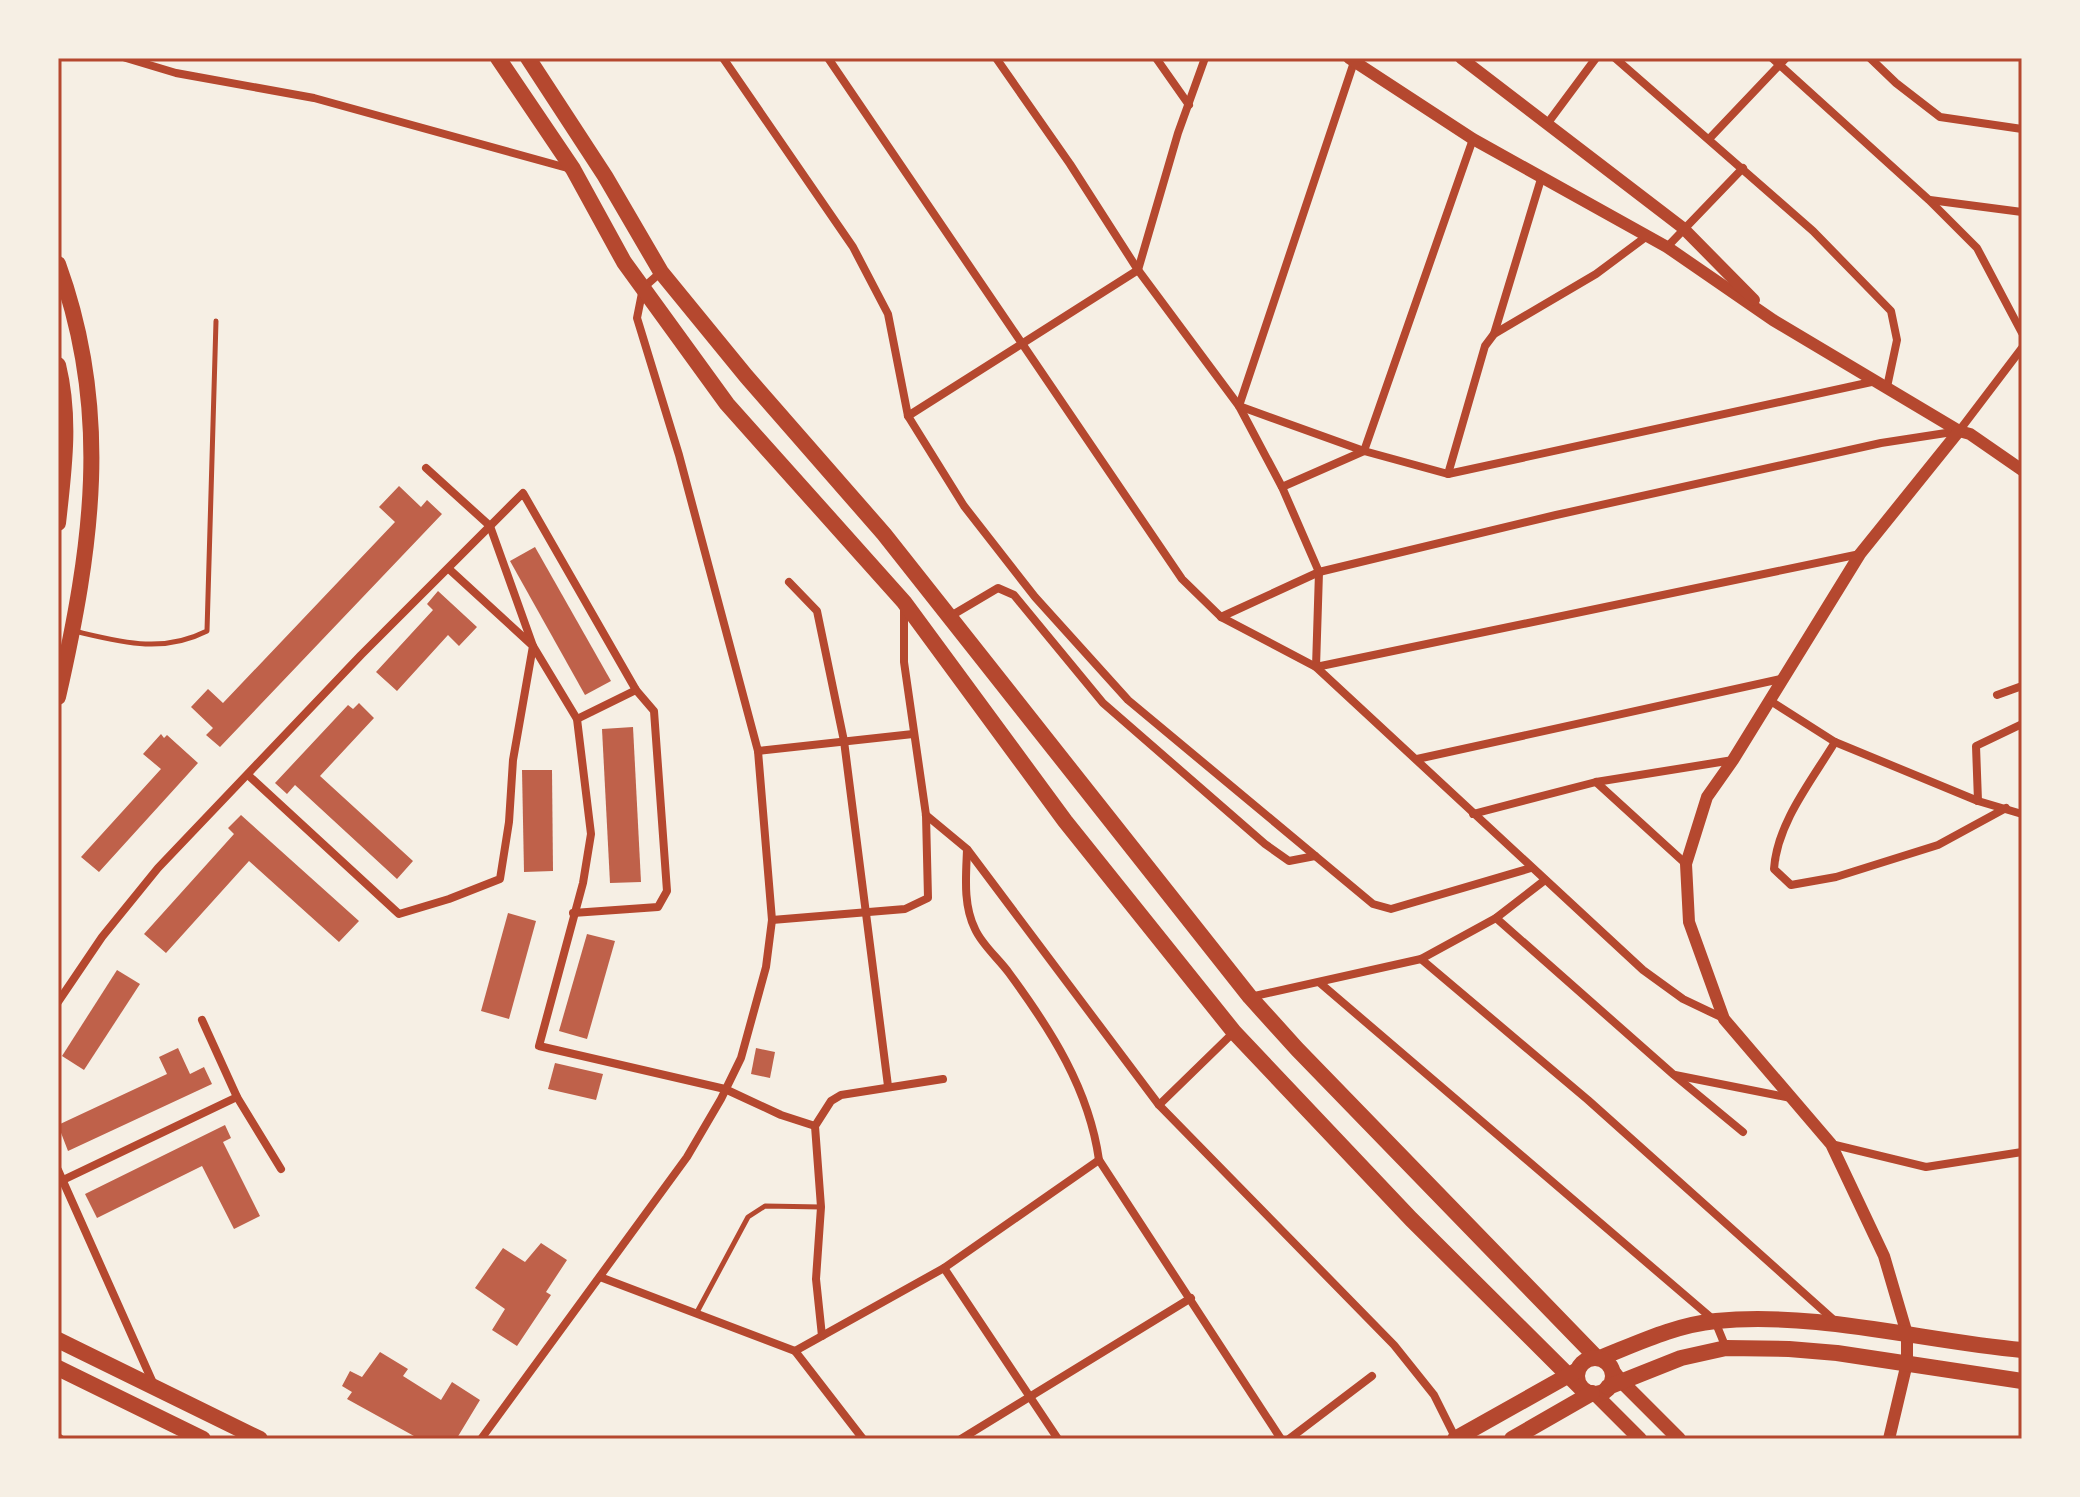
<svg xmlns="http://www.w3.org/2000/svg" width="2080" height="1497" font-family="'Exo 2',sans-serif">
<style>
.building{fill:#bf614a}
.lines{fill:none;stroke-linecap:round;stroke-linejoin:round}
.service{stroke:#b5482f;stroke-width:5}
.minor{stroke:#b5482f;stroke-width:8}
.tertiary{stroke:#b5482f;stroke-width:12}
.secondary{stroke:#b5482f;stroke-width:14}
.primary{stroke:#b5482f;stroke-width:16}
.neatline{fill:none;stroke:#b5482f;stroke-width:3}
</style>
<rect width="100%" height="100%" fill="#f6efe4"/>
<g class="building">
<path d="M 399,486 L 421,507 L 427,500 L 442,514 L 220,747 L 206,735 L 213,728 L 191,707 L 208,689 L 223,703 L 395,522 L 379,507 Z"/>
<path d="M 535,547 L 611,681 L 585,695 L 510,561 Z"/>
<path d="M 438,591 L 477,627 L 459,646 L 448,635 L 397,691 L 376,672 L 433,610 L 427,604 Z"/>
<path d="M 359,703 L 374,718 L 320,776 L 413,861 L 397,879 L 295,785 L 287,794 L 275,783 L 348,705 L 353,709 Z"/>
<path d="M 633,727 L 641,882 L 610,883 L 602,729 Z"/>
<path d="M 161,734 L 164,738 L 167,735 L 198,763 L 99,872 L 81,857 L 161,769 L 143,754 Z"/>
<path d="M 522,770 L 552,770 L 553,871 L 524,872 Z"/>
<path d="M 241,815 L 359,921 L 339,942 L 249,861 L 166,953 L 144,934 L 234,834 L 228,828 Z"/>
<path d="M 508,913 L 536,921 L 509,1019 L 481,1011 Z"/>
<path d="M 587,934 L 615,941 L 587,1039 L 559,1031 Z"/>
<path d="M 117,970 L 140,984 L 84,1070 L 62,1056 Z"/>
<path d="M 178,1048 L 190,1074 L 204,1067 L 212,1084 L 68,1151 L 58,1125 L 167,1074 L 159,1057 Z"/>
<path d="M 756,1048 L 775,1052 L 770,1078 L 751,1074 Z"/>
<path d="M 555,1063 L 603,1074 L 596,1100 L 548,1089 Z"/>
<path d="M 225,1125 L 231,1138 L 223,1142 L 260,1216 L 234,1229 L 202,1166 L 97,1218 L 85,1194 Z"/>
<path d="M 541,1243 L 567,1260 L 546,1292 L 551,1295 L 517,1346 L 492,1330 L 505,1309 L 475,1288 L 503,1248 L 525,1262 Z"/>
<path d="M 380,1352 L 408,1369 L 403,1376 L 441,1400 L 452,1382 L 480,1400 L 457,1438 L 414,1436 L 347,1399 L 352,1392 L 342,1386 L 350,1371 L 362,1377 Z"/>
</g>
<g class="lines">
<g class="service">
<path d="M 74,631 C 121,642 162,654 207,631 L 216,321"/>
<path d="M 696,1314 L 748,1217 L 765,1206 L 821,1207"/>
<path d="M 58,1435 L 63,1439"/>
</g>
<g class="minor">
<path d="M 126,58 L 176,73 L 314,98 L 571,169"/>
<path d="M 723,58 L 853,247 L 888,314 L 908,416 L 964,506 L 1035,597 L 1128,700 L 1373,904 L 1391,909 L 1531,868"/>
<path d="M 828,58 L 1182,579 L 1221,617 L 1316,667 L 1643,970 L 1683,999 L 1723,1018"/>
<path d="M 996,58 L 1070,164 L 1138,270 L 1239,406 L 1282,487 L 1319,572 L 1316,667 L 1860,554"/>
<path d="M 1156,58 L 1189,105"/>
<path d="M 1615,58 L 1813,231 L 1891,311 L 1897,340 L 1887,387"/>
<path d="M 1772,58 L 1929,200 L 1977,248 L 2022,333"/>
<path d="M 1870,58 L 1896,83 L 1940,117 L 2022,129"/>
<path d="M 1354,62 L 1239,406 L 1364,451 L 1448,474 L 1876,381"/>
<path d="M 1547,124 L 1596,58"/>
<path d="M 1709,139 L 1786,58"/>
<path d="M 1930,200 L 2022,212"/>
<path d="M 1667,247 L 1743,168"/>
<path d="M 1494,334 L 1541,179"/>
<path d="M 908,416 L 1138,270 L 1178,133 L 1205,58"/>
<path d="M 426,468 L 490,526 L 533,646 L 577,719 L 591,834 L 583,883 L 539,1046 L 725,1089 L 781,1115 L 815,1126"/>
<path d="M 1448,474 L 1485,346 L 1494,334 L 1596,274 L 1647,236"/>
<path d="M 1282,487 L 1364,451 L 1473,139"/>
<path d="M 789,582 L 817,611 L 844,741 L 888,1086"/>
<path d="M 949,617 L 998,588 L 1014,595 L 1103,703 L 1265,844 L 1289,861 L 1315,856"/>
<path d="M 1221,617 L 1319,572 L 1556,515 L 1881,443 L 1959,431 L 2022,348"/>
<path d="M 1997,695 L 2022,686"/>
<path d="M 1769,700 L 1835,742 L 1978,801 L 2022,814"/>
<path d="M 577,719 L 636,690"/>
<path d="M 1835,742 C 1812,780 1777,823 1774,869 L 1791,885 L 1836,877 L 1938,845 L 2006,808"/>
<path d="M 758,751 L 913,734"/>
<path d="M 1417,759 L 1781,679"/>
<path d="M 248,775 L 399,914 L 449,899 L 500,879 L 509,822 L 513,760 L 533,646 L 449,569"/>
<path d="M 1596,782 L 1686,864"/>
<path d="M 1978,801 L 1976,746 L 2022,724"/>
<path d="M 1473,814 L 1596,782 L 1733,760"/>
<path d="M 926,815 L 967,849 L 1159,1105 L 1394,1345 L 1434,1395 L 1456,1439"/>
<path d="M 967,850 C 966,876 963,905 975,929 C 982,945 999,959 1009,973 C 1051,1030 1089,1089 1099,1160 L 1281,1439"/>
<path d="M 1496,918 L 1674,1075 L 1743,1132"/>
<path d="M 772,920 L 905,909 L 928,898 L 926,815 L 904,662 L 904,607"/>
<path d="M 1421,959 L 1588,1100 L 1836,1322"/>
<path d="M 1320,983 L 1715,1321 L 1726,1348"/>
<path d="M 1250,997 L 1421,959 L 1496,918 L 1545,880"/>
<path d="M 58,1002 L 102,937 L 158,868 L 361,655 L 523,493 L 636,690 L 654,711 L 667,891 L 658,907 L 573,913"/>
<path d="M 202,1020 L 237,1097 L 281,1169"/>
<path d="M 1675,1075 L 1791,1098"/>
<path d="M 1159,1105 L 1234,1032"/>
<path d="M 1831,1144 L 1926,1167 L 2022,1152"/>
<path d="M 58,1170 L 153,1383"/>
<path d="M 63,1180 L 237,1097"/>
<path d="M 944,1268 L 1058,1439"/>
<path d="M 600,1277 L 795,1351 L 863,1439"/>
<path d="M 822,1336 L 816,1279 L 821,1207 L 815,1126 L 831,1101 L 841,1095 L 943,1079"/>
<path d="M 795,1351 L 944,1268 L 1099,1160"/>
<path d="M 481,1439 L 687,1157 L 721,1099 L 741,1058 L 766,967 L 772,920 L 758,751 L 679,455 L 637,318 L 643,288 L 661,272"/>
<path d="M 961,1439 L 1191,1298"/>
<path d="M 1289,1439 L 1372,1376"/>
</g>
<g class="tertiary">
<path d="M 1349,58 L 1473,139 L 1667,247 L 1773,320 L 1959,431 L 1970,434 L 2022,470"/>
<path d="M 1461,58 L 1683,228 L 1754,300"/>
<path d="M 1889,1439 L 1907,1363 L 1907,1334 L 1884,1256 L 1831,1144 L 1724,1019 L 1689,922 L 1686,864 L 1707,797 L 1733,760 L 1860,554 L 1959,431"/>
</g>
<g class="secondary">
<path d="M 1610,1367 L 1621,1381 L 1679,1439"/>
<path d="M 1595,1394 L 1640,1439"/>
</g>
<g class="primary">
<path d="M 498,58 L 573,169 L 624,262 L 727,404 L 904,602 L 1065,821 L 1234,1032 L 1411,1219 L 1581,1388"/>
<path d="M 528,58 L 605,176 L 661,272 L 746,376 L 884,534 L 1250,997 L 1297,1049 L 1597,1358"/>
<path d="M 58,264 C 112,412 92,547 58,697"/>
<path d="M 58,365 C 71,418 64,469 58,523"/>
<path d="M 58,1340 L 260,1439"/>
<path d="M 1600,1358 C 1638,1343 1675,1325 1716,1321 C 1815,1311 1923,1341 2022,1350"/>
<circle cx="1595" cy="1376" r="18"/>
<path d="M 58,1368 L 203,1439"/>
<path d="M 1608,1387 L 1681,1358 L 1726,1348 L 1789,1349 L 1837,1353 L 2022,1381"/>
<path d="M 1455,1439 L 1576,1371"/>
<path d="M 1512,1439 L 1592,1393"/>
</g>
</g>
<rect width="2080" height="1497" fill="none" stroke="#f6efe4" stroke-width="120"/>
<rect x="60" y="60" width="1960" height="1377" class="neatline"/>
</svg>
